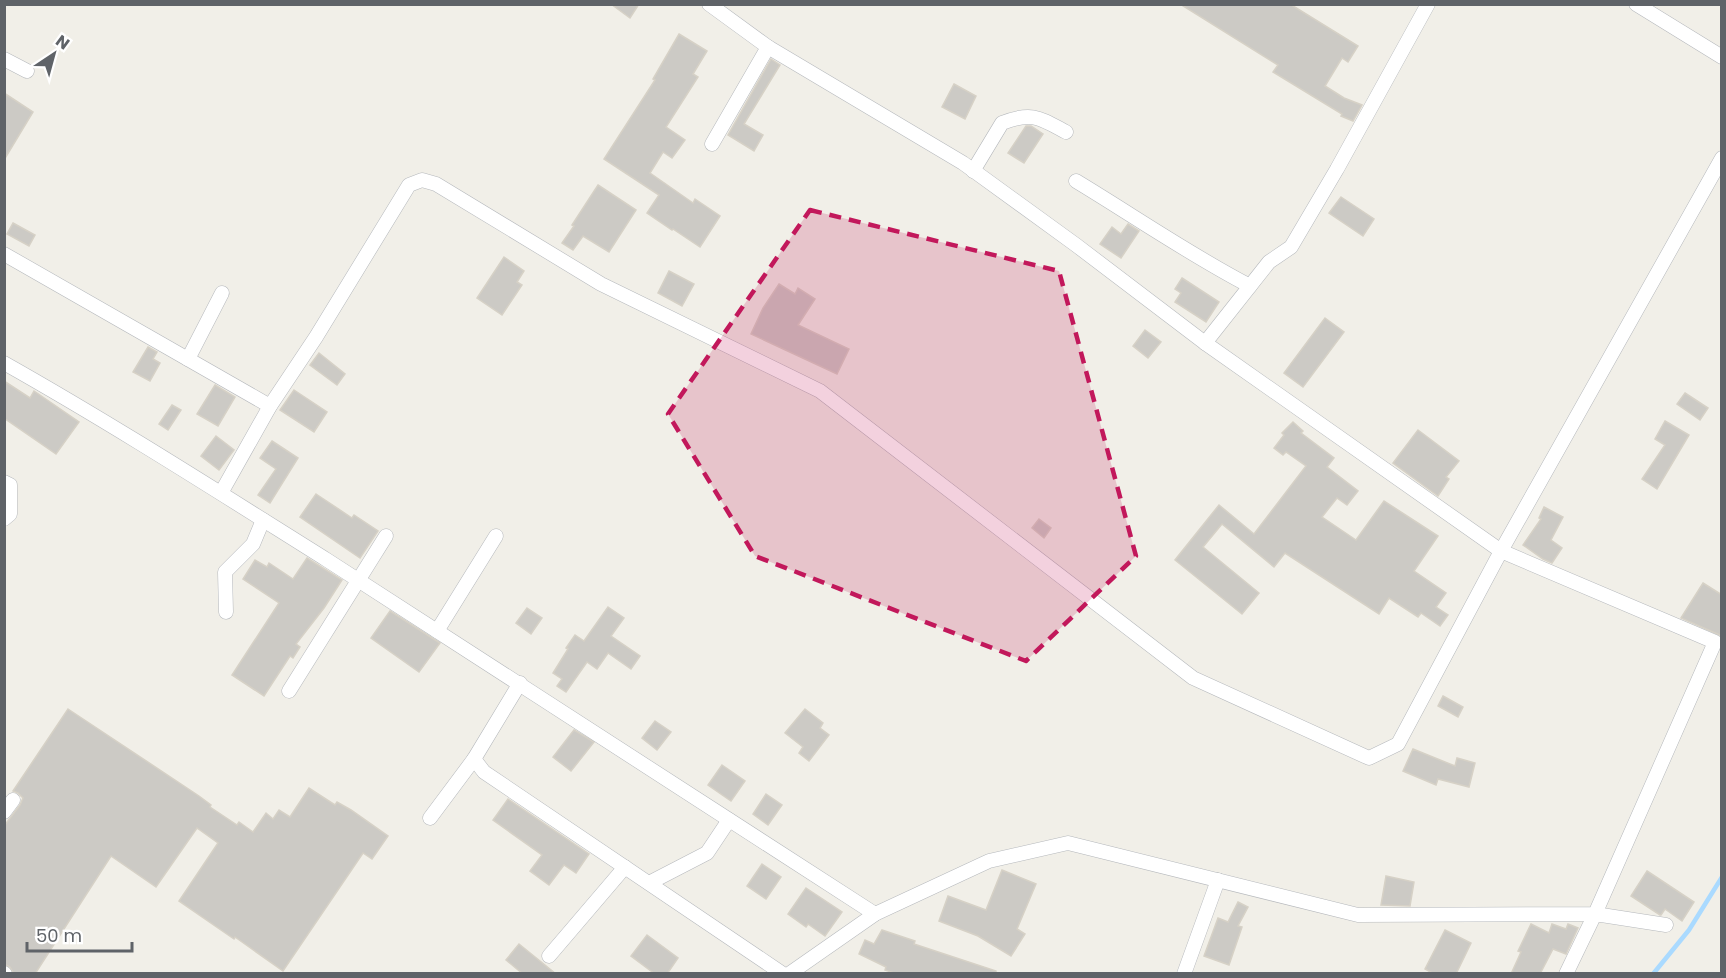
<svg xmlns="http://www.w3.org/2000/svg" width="1726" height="978" viewBox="0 0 1726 978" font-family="Poppins,sans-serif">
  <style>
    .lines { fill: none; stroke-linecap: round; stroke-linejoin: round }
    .stream { stroke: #aadaff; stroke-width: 4.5 }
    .building { fill: #cccac5; stroke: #d6d1c6; stroke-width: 1.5 }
    .minor-casing { stroke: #b5b8bc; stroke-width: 15 }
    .minor { stroke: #fff; stroke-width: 14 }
    .marked { fill: #c2185b; fill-opacity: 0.2; stroke: #c2185b; stroke-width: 4.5; stroke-dasharray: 12 8; stroke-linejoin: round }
  </style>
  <rect width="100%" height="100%" fill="#f1efe8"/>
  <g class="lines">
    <path class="stream" d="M1653 974 1689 930 1722 877"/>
  </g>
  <g class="building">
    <path d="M611 4H639L630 18Z"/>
    <path d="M1180 4H1290L1358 46 1348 62 1342 58 1325 86 1344 98 1362 105 1353 121 1341 116 1342 114 1273 72 1278 65Z"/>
    <path d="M679 34 707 51 693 74 698 77 666 127 685 140 672 158 663 152 650 173 693 203 695 199 720 216 700 247 673 229 672 230 647 213 659 195 604 159 655 80 653 79Z"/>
    <path d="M771 59 780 65 744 124 763 135 754 151 728 135Z"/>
    <path d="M954 84 976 96 965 119 942 107Z"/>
    <path d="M4 93 33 112 4 160Z"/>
    <path d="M1026 126H1031L1043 134 1024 163 1008 153Z"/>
    <path d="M598 185 636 210 609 252 583 236 573 250 562 243 574 226 572 225Z"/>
    <path d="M1341 197 1374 219 1363 236 1329 213Z"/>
    <path d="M13 223 35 235 29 246 7 234Z"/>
    <path d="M1128 224 1139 231 1121 258 1100 244 1112 227 1121 234Z"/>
    <path d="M504 257 524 271 517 282 522 285 502 315 477 298Z"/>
    <path d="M669 271 694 284 682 306 658 293Z"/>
    <path d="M1182 278 1219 302 1206 322 1175 302 1181 293 1175 289Z"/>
    <path d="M779 284 795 294 798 288 815 299 798 325 849 349 837 374 751 334 763 308Z"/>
    <path d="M1325 318 1344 332 1303 387 1284 373Z"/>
    <path d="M1145 330 1161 342 1148 358 1133 346Z"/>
    <path d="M148 347 157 352 153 359 160 363 150 381 133 372Z"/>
    <path d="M319 353 345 374 337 385 310 365Z"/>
    <path d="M4 381 30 398 34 391 79 422 56 454 4 418Z"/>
    <path d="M215 385 235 397 218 426 197 414Z"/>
    <path d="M294 390 327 412 314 432 280 410Z"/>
    <path d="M1685 393 1708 408 1700 420 1677 404Z"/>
    <path d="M172 405 181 410 168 430 159 424Z"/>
    <path d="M1665 421 1689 435 1657 489 1642 479 1665 445 1655 439Z"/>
    <path d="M1293 422 1303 431 1301 433 1334 458 1327 467 1358 491 1347 505 1337 498 1322 517 1356 540 1384 501 1438 536 1414 571 1446 593 1436 607 1448 615 1440 626 1421 613 1418 617 1389 598 1379 614 1285 553 1274 567 1222 524 1203 547 1259 593 1242 614 1175 560 1219 505 1254 534 1306 466 1286 452 1283 455 1274 448 1284 435 1282 433Z"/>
    <path d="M1418 430 1459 461 1446 477 1449 479 1438 496 1393 463Z"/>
    <path d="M216 436 234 450 219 470 201 456Z"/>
    <path d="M272 441 298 458 270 503 258 495 276 469 260 458Z"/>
    <path d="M316 494 352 518 354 515 378 531 360 558 300 517Z"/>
    <path d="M1544 507 1563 517 1551 540 1562 548 1552 563 1543 559 1523 545 1541 519 1539 518Z"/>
    <path d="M1039 519 1051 528 1044 538 1032 528Z"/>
    <path d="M307 558 342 580 324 608 296 644 300 647 293 658 290 656 264 696 232 675 279 603 243 579 255 560 267 567 269 563 293 579Z"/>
    <path d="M1703 583 1722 595V636L1681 618Z"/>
    <path d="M608 607 624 618 611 636 640 656 631 669 608 653 597 669 587 662 566 692 557 686 562 679 553 673 568 649 566 648 575 635 584 641Z"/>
    <path d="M527 608 542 618 531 634 516 623Z"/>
    <path d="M390 611 440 643 419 672 371 638Z"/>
    <path d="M1443 696 1463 707 1458 717 1438 706Z"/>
    <path d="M68 709 199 796 211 805 210 807 237 825 239 822 253 832 266 813 273 819 279 810 290 817 309 788 335 805 337 802 351 810 388 836 372 859 363 853 283 971 235 937 234 939 179 901 218 843 197 828 156 887 111 856 35 974H14L10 967 4 964V826L20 805 23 798 18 793 13 791Z"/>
    <path d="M805 709 823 723 820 728 829 735 809 761 799 753 803 747 785 733Z"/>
    <path d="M655 721 671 732 657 750 642 738Z"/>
    <path d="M574 730 594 742 571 771 553 757Z"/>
    <path d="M1413 749 1455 766 1457 758 1475 763 1469 787 1438 779 1436 785 1403 771Z"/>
    <path d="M722 765 745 781 731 801 708 785Z"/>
    <path d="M766 794 782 805 768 825 753 814Z"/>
    <path d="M508 799 589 854 576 873 564 865 549 885 530 871 542 855 493 820Z"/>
    <path d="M762 864 781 877 766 899 747 886Z"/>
    <path d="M1002 870 1036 884 1017 929 1025 934 1011 956 978 936 939 921 948 896 986 910Z"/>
    <path d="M1647 871 1694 902 1682 921 1665 909 1661 915H1660L1631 896Z"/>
    <path d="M1386 876 1414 882 1410 906 1381 905Z"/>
    <path d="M806 888 842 912 825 936 808 924 806 927 788 914Z"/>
    <path d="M1238 902 1248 907 1238 926 1242 927 1229 965 1204 956 1218 918 1228 922Z"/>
    <path d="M1531 924 1549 933 1552 924 1566 929 1568 924 1578 928 1566 954 1553 949 1540 974H1511L1521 952 1518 951Z"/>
    <path d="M882 930 915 941 914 944 996 971V974H897L885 970 886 967 859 954 865 940 874 944Z"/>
    <path d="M1445 930 1471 943 1456 974H1434L1425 969Z"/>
    <path d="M647 935 678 958 667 974H655L631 956Z"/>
    <path d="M519 944 556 974H523L506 960Z"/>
  </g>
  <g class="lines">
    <g class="minor-casing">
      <g id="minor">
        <path d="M709 4 768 47 712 144"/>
        <path d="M1636 4 1722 57"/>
        <path d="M768 47 963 163 1076 245 1205 343 1501 551 1715 642 1595 914 1358 915 1068 843 989 861 875 914 789 974"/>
        <path d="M4 59 27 71"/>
        <path d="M973 171 1002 123C1032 111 1040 118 1066 132"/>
        <path d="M1076 181C1134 216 1190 255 1250 286"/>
        <path d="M4 254 270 406"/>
        <path d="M1205 343 1269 262 1291 247 1337 169 1428 4"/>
        <path d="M188 359 222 293"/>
        <path d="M4 363C114 425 220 493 327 560 511 677 693 796 875 914"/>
        <path d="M4 482 10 485V514L4 519"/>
        <path d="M221 493 270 406 316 337 409 185 422 180 436 184 601 284 820 391 1193 678 1369 758 1398 744 1501 551 1722 158"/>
        <path d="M226 612 225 572 253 544 263 520"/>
        <path d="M437 631 496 536"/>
        <path d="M520 683 474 759 484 772 783 974"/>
        <path d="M289 691 386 536"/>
        <path d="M4 812 13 800"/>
        <path d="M430 818 474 759"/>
        <path d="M649 883 707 853 729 820"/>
        <path d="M549 956 625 867"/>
        <path d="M4 973 5 974"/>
        <path d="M1184 974 1218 880"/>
        <path d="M1566 974 1595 914 1666 925"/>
      </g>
    </g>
    <use href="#minor" class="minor"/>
  </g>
  <path class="marked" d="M810 210 1059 271 1136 556 1026 661 755 556 668 414Z"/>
  <rect width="1726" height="978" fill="none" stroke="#5f6368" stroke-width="12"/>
  <g transform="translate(54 54) rotate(36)" stroke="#ffffff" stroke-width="4.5" paint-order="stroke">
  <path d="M0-4.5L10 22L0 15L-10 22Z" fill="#5f6368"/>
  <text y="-9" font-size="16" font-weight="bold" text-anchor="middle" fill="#5f6368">N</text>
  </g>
  <path d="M27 942v9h105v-9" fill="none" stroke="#5f6368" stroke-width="3"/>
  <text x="36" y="942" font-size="18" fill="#5f6368" stroke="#ffffff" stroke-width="4.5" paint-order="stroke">50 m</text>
</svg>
